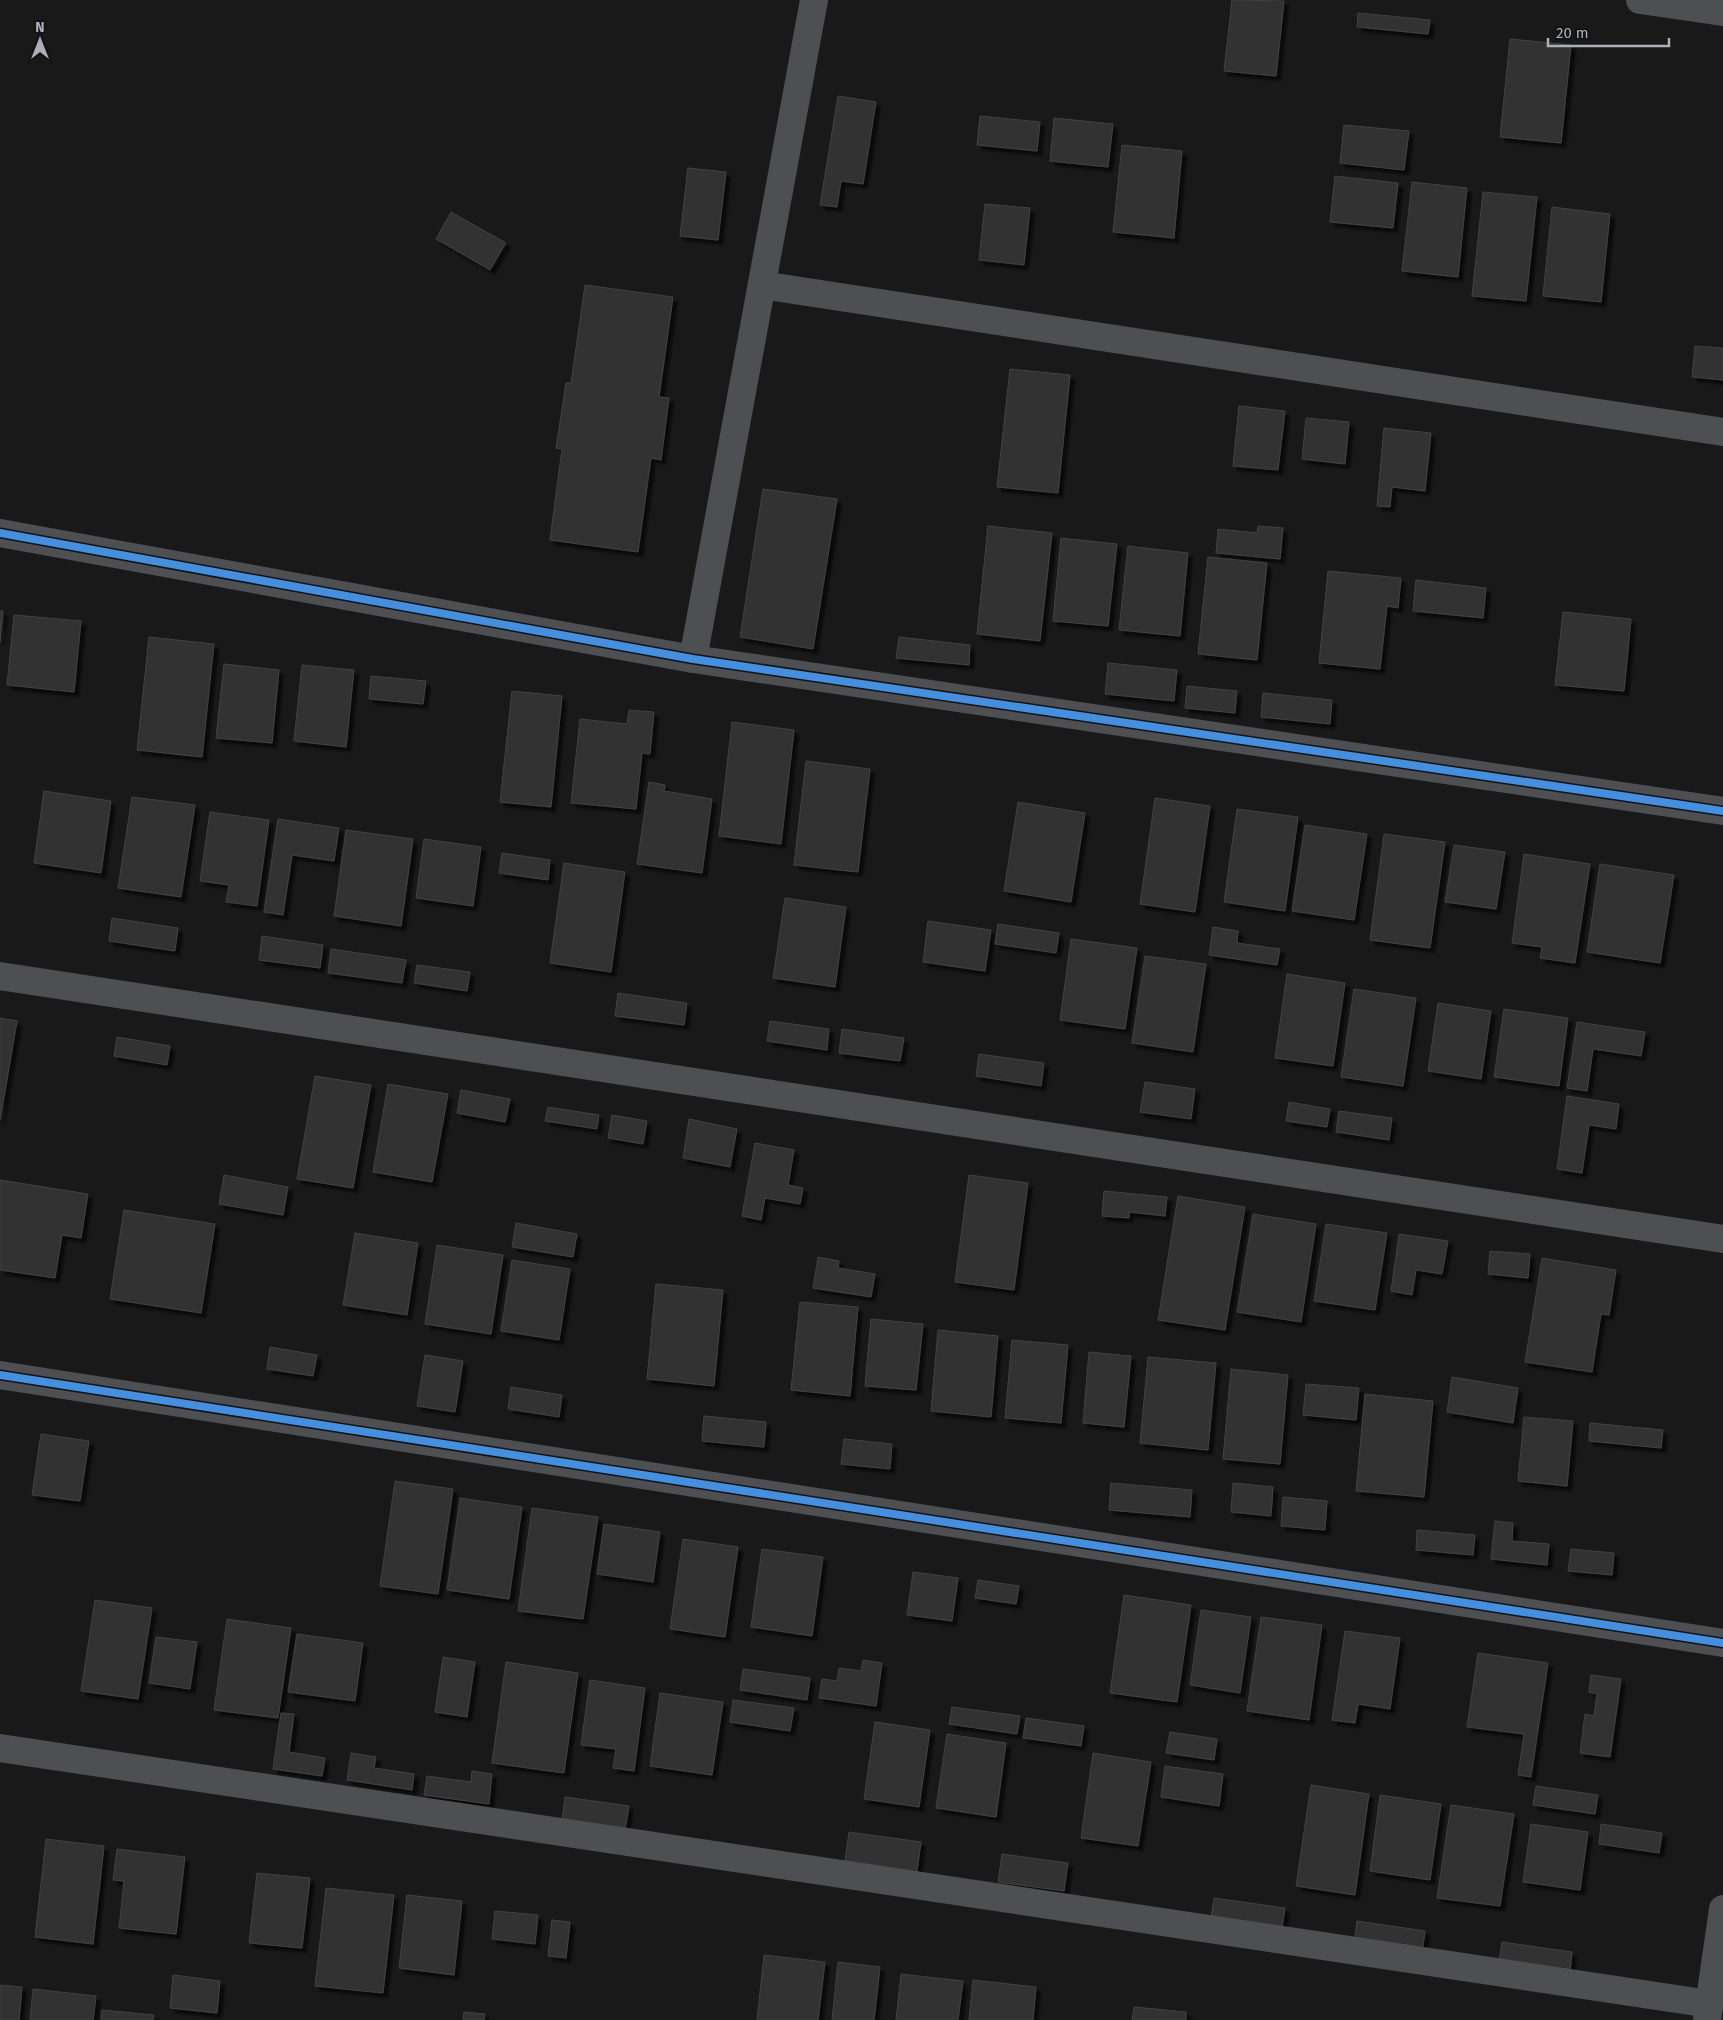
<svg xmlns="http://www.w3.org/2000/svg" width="1723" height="2020" viewBox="0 0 1723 2020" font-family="'Fira Sans',sans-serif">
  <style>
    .building { fill: #313132; stroke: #424245; filter: url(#shadow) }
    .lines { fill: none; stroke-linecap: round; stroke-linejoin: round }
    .minor { stroke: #4e4f52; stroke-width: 28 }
    .cycleway-casing { stroke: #131315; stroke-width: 11 }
    .cycleway { stroke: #468fdf; stroke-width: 8 }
  </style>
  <defs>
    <filter id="shadow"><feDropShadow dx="4.5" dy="4.5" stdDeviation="1" flood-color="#0009"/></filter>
  </defs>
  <rect width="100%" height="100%" fill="#191919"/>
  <g class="building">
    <path d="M1232 0 1284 1 1276 76 1224 71Z"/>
    <path d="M1358 13 1430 20 1428 34 1357 27Z"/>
    <path d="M1510 39 1571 45 1561 143 1500 137Z"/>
    <path d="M838 96 876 102 863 184 841 181 837 207 820 205Z"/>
    <path d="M980 116 1040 122 1037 151 977 145Z"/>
    <path d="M1054 118 1113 124 1108 167 1050 161Z"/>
    <path d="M1344 125 1409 131 1404 170 1340 163Z"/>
    <path d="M1122 145 1182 151 1174 238 1113 232Z"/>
    <path d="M688 168 726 172 718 240 680 236Z"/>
    <path d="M1335 176 1398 183 1393 228 1330 222Z"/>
    <path d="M1412 182 1467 188 1458 277 1402 271Z"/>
    <path d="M1483 192 1537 197 1526 301 1472 296Z"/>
    <path d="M985 204 1030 208 1024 265 979 260Z"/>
    <path d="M1552 207 1610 214 1601 302 1543 296Z"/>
    <path d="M451 212 506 243 490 270 436 239Z"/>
    <path d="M585 285 673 297 659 397 669 398 661 460 651 458 638 552 550 540 562 449 556 448 566 383H571Z"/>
    <path d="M1695 346 1723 348V380L1692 377Z"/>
    <path d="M1010 369 1070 375 1058 493 997 487Z"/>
    <path d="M1239 406 1285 411 1278 470 1233 466Z"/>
    <path d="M1306 418 1349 422 1345 464 1302 459Z"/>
    <path d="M1384 428 1431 433 1425 491 1392 487 1390 507 1377 506Z"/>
    <path d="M763 489 837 499 813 649 740 637Z"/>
    <path d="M988 526 1052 533 1040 641 977 634Z"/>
    <path d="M1258 526 1283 528 1280 559 1216 553 1218 529 1257 533Z"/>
    <path d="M1061 538 1117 544 1108 626 1053 621Z"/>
    <path d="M1128 546 1188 553 1180 636 1119 630Z"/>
    <path d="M1208 557 1267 563 1257 660 1198 654Z"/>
    <path d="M1328 571 1401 578 1398 608 1387 606 1380 669 1319 663Z"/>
    <path d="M1416 580 1486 588 1483 618 1413 611Z"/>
    <path d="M0 611H3L0 642Z"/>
    <path d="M1563 612 1631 619 1624 691 1555 685Z"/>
    <path d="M14 615 81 621 74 692 7 685Z"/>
    <path d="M149 637 214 644 202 757 137 750Z"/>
    <path d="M899 637 970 645 969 665 896 658Z"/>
    <path d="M1108 663 1177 670 1174 701 1105 694Z"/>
    <path d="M224 664 279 670 272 743 216 738Z"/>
    <path d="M302 665 354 670 346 747 294 741Z"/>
    <path d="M371 676 426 681 423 704 369 699Z"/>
    <path d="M1187 686 1237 691 1235 713 1185 708Z"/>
    <path d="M512 691 562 696 551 807 500 802Z"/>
    <path d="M1263 693 1332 700 1330 724 1261 717Z"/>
    <path d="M629 710 654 712 650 754 642 753 636 809 571 803 580 719 627 724Z"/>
    <path d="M732 722 794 730 781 844 719 836Z"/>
    <path d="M806 761 870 769 858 872 794 865Z"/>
    <path d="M649 782 665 785 664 791 712 799 702 873 637 864Z"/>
    <path d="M44 791 111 801 101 873 34 863Z"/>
    <path d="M132 797 195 805 181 897 118 888Z"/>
    <path d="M1155 798 1210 806 1195 912 1140 904Z"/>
    <path d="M1018 802 1085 813 1071 902 1004 891Z"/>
    <path d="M1237 809 1298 817 1285 911 1224 902Z"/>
    <path d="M210 812 269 820 257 906 226 902 229 885 200 881Z"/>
    <path d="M278 819 339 828 334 861 292 855 283 915 264 912Z"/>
    <path d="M1305 825 1367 834 1354 920 1292 911Z"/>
    <path d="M346 830 413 839 401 926 334 916Z"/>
    <path d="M1384 834 1445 842 1430 948 1370 940Z"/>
    <path d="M424 839 481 847 473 906 416 898Z"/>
    <path d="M1454 845 1505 852 1496 909 1445 902Z"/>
    <path d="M502 853 550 860 548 880 499 873Z"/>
    <path d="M1524 854 1590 864 1575 963 1540 958 1542 947 1512 943Z"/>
    <path d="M564 863 625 872 611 972 550 963Z"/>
    <path d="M1600 864 1674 875 1660 963 1587 952Z"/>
    <path d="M785 898 846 907 835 987 773 978Z"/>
    <path d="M112 918 178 928 175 951 109 941Z"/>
    <path d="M928 921 991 930 985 971 923 962Z"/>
    <path d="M998 924 1059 933 1056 953 995 944Z"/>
    <path d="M1213 927 1238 931 1237 943 1280 949 1277 965 1209 955Z"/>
    <path d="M262 936 323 945 320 968 259 960Z"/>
    <path d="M1071 939 1137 948 1125 1029 1060 1020Z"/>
    <path d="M331 949 406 960 402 983 328 973Z"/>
    <path d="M1145 956 1206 964 1193 1052 1132 1043Z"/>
    <path d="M417 965 470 972 467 991 414 983Z"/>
    <path d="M1287 974 1345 983 1333 1066 1275 1058Z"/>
    <path d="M1354 989 1416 998 1403 1086 1341 1077Z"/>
    <path d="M618 993 687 1003 684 1025 615 1016Z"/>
    <path d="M1438 1003 1491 1011 1481 1079 1428 1071Z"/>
    <path d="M1504 1009 1568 1018 1559 1086 1494 1077Z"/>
    <path d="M0 1018 17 1021 0 1120Z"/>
    <path d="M770 1021 829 1029 827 1050 767 1041Z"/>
    <path d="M1577 1022 1645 1032 1641 1056 1593 1049 1587 1091 1567 1088Z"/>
    <path d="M842 1029 904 1038 900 1061 839 1053Z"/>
    <path d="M117 1037 170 1046 167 1065 114 1056Z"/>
    <path d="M979 1054 1044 1063 1041 1086 976 1076Z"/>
    <path d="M315 1076 371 1085 353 1188 297 1179Z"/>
    <path d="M1145 1082 1195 1089 1191 1119 1140 1112Z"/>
    <path d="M388 1084 448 1094 432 1182 373 1172Z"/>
    <path d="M461 1090 510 1099 505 1122 457 1113Z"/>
    <path d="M1567 1096 1619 1104 1616 1129 1589 1125 1582 1173 1557 1169Z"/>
    <path d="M1289 1102 1330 1109 1327 1127 1286 1121Z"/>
    <path d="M548 1107 599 1115 597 1129 545 1121Z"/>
    <path d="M1339 1111 1392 1118 1389 1140 1336 1132Z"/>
    <path d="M612 1115 647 1121 643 1144 608 1138Z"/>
    <path d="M689 1119 737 1129 730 1167 683 1158Z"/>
    <path d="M755 1143 794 1150 788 1185 803 1188 800 1204 765 1198 761 1220 742 1216Z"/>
    <path d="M224 1175 288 1187 283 1215 219 1204Z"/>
    <path d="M969 1175 1028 1183 1014 1290 955 1282Z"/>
    <path d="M0 1180 88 1194 81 1238 62 1235 55 1278 0 1270Z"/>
    <path d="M1104 1191 1167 1197 1165 1216 1129 1212V1218L1102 1216Z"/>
    <path d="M1178 1196 1245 1207 1225 1330 1158 1320Z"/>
    <path d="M124 1210 215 1224 201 1313 110 1299Z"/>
    <path d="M1253 1214 1316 1224 1301 1322 1237 1312Z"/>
    <path d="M516 1223 577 1234 573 1257 512 1247Z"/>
    <path d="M1326 1224 1387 1233 1375 1310 1314 1301Z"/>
    <path d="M355 1233 418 1243 407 1315 343 1305Z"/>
    <path d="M1399 1234 1448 1241 1442 1274 1416 1270 1412 1295 1391 1291Z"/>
    <path d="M437 1245 503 1255 491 1334 425 1324Z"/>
    <path d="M1490 1251 1530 1254 1528 1278 1488 1274Z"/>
    <path d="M818 1257 839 1261 838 1268 875 1274 871 1297 813 1288Z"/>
    <path d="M1542 1258 1616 1270 1609 1315 1601 1314 1592 1372 1525 1362Z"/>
    <path d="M512 1260 570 1269 559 1340 501 1331Z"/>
    <path d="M656 1284 723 1290 714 1386 647 1379Z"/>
    <path d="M800 1302 858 1307 850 1396 791 1390Z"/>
    <path d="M871 1319 923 1324 916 1390 865 1386Z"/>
    <path d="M938 1330 998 1336 991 1417 931 1411Z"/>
    <path d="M1012 1340 1068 1345 1061 1423 1005 1418Z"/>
    <path d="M270 1347 317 1355 313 1376 267 1369Z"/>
    <path d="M1089 1352 1131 1356 1124 1427 1083 1423Z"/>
    <path d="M425 1355 463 1361 455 1412 417 1406Z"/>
    <path d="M1148 1357 1216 1363 1208 1450 1140 1443Z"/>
    <path d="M1231 1369 1288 1375 1280 1464 1223 1459Z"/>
    <path d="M1452 1377 1518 1388 1513 1423 1447 1412Z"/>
    <path d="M1306 1384 1359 1388 1356 1420 1303 1415Z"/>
    <path d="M511 1387 562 1395 559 1417 508 1409Z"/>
    <path d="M1365 1394 1433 1401 1424 1497 1356 1491Z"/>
    <path d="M704 1416 766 1422 764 1447 702 1441Z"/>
    <path d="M1524 1417 1573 1421 1567 1486 1518 1481Z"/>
    <path d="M1590 1423 1663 1430 1661 1448 1589 1441Z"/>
    <path d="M41 1434 89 1441 80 1501 32 1495Z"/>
    <path d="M844 1439 892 1444 890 1469 841 1464Z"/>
    <path d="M395 1481 453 1489 438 1594 380 1586Z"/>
    <path d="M1111 1483 1192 1490 1190 1517 1109 1510Z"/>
    <path d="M1233 1483 1273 1487 1271 1516 1231 1512Z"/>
    <path d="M1283 1497 1327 1501 1325 1530 1281 1526Z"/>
    <path d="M460 1498 522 1507 509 1599 447 1590Z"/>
    <path d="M532 1508 598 1517 583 1619 518 1611Z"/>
    <path d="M1495 1521 1513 1523 1512 1541 1549 1544 1547 1565 1491 1559Z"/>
    <path d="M604 1524 660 1532 653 1582 597 1574Z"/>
    <path d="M1417 1530 1475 1535 1473 1555 1416 1550Z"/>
    <path d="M683 1539 738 1547 725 1637 670 1629Z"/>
    <path d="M762 1549 823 1557 812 1636 751 1627Z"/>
    <path d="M1571 1549 1614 1553 1612 1575 1568 1571Z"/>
    <path d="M913 1572 958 1578 952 1621 907 1615Z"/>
    <path d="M978 1580 1019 1586 1016 1604 975 1598Z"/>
    <path d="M1124 1595 1191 1605 1177 1702 1110 1693Z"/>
    <path d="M95 1600 152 1608 138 1699 81 1691Z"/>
    <path d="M1201 1610 1251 1617 1240 1693 1190 1685Z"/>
    <path d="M1261 1617 1322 1625 1309 1720 1247 1711Z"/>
    <path d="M227 1619 291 1628 278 1718 214 1710Z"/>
    <path d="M1345 1631 1400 1638 1390 1709 1358 1704 1355 1723 1332 1720Z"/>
    <path d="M297 1634 363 1643 355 1701 288 1692Z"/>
    <path d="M156 1637 197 1642 190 1689 149 1683Z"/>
    <path d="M1478 1653 1548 1663 1531 1777 1518 1775 1524 1734 1467 1727Z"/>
    <path d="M443 1657 475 1662 467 1717 435 1712Z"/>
    <path d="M863 1660 882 1663 876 1706 819 1698 822 1679 837 1681 839 1668 861 1671Z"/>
    <path d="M506 1662 578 1673 564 1773 492 1763Z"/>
    <path d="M743 1669 810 1678 807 1700 740 1690Z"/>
    <path d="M1591 1675 1621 1679 1610 1757 1580 1753 1585 1714 1594 1716 1597 1694 1589 1692Z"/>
    <path d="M590 1680 645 1688 634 1771 613 1768 616 1749 581 1745Z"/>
    <path d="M660 1693 723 1702 712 1775 650 1766Z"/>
    <path d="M733 1700 794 1708 790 1731 730 1722Z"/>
    <path d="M952 1707 1020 1716 1017 1734 949 1724Z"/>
    <path d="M281 1713 294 1714 289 1752 325 1758 322 1776 273 1769Z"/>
    <path d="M1026 1718 1084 1726 1081 1746 1023 1738Z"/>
    <path d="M875 1722 930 1730 919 1807 864 1799Z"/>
    <path d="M1170 1732 1217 1739 1214 1760 1166 1753Z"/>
    <path d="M947 1734 1006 1743 996 1817 936 1808Z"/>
    <path d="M351 1753 376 1757 374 1768 414 1774 412 1790 347 1780Z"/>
    <path d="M1093 1753 1151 1762 1138 1846 1081 1838Z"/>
    <path d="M1165 1766 1223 1774 1219 1806 1161 1797Z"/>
    <path d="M472 1771 492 1774 489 1804 424 1795 427 1776 471 1782Z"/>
    <path d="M1311 1785 1369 1794 1355 1895 1296 1886Z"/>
    <path d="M1536 1786 1598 1795 1595 1814 1533 1805Z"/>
    <path d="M1380 1795 1441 1804 1430 1880 1370 1871Z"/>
    <path d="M565 1797 629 1806 624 1836 561 1828Z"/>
    <path d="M1451 1805 1514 1814 1500 1906 1437 1898Z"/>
    <path d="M1531 1824 1588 1832 1580 1890 1523 1882Z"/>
    <path d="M1601 1824 1662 1833 1659 1853 1599 1844Z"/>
    <path d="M849 1832 921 1842 916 1878 844 1868Z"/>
    <path d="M46 1839 104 1846 93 1944 35 1937Z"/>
    <path d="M117 1849 185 1857 176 1934 119 1928 124 1881 113 1880Z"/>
    <path d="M1002 1854 1068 1863 1064 1891 998 1882Z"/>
    <path d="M257 1873 310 1878 302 1948 249 1943Z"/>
    <path d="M326 1888 394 1895 383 1993 315 1986Z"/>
    <path d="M407 1895 462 1901 454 1975 399 1968Z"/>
    <path d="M1214 1898 1285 1908 1282 1928 1211 1918Z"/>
    <path d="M495 1911 538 1915 535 1944 492 1939Z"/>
    <path d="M552 1920 570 1922 566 1958 548 1956Z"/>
    <path d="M1357 1921 1425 1931 1422 1954 1354 1945Z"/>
    <path d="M1502 1942 1572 1952 1570 1973 1499 1962Z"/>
    <path d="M764 1955 825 1962 818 2020H757Z"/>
    <path d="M838 1962 880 1967 874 2020H832Z"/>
    <path d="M901 1974 963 1981 958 2020H896Z"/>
    <path d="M173 1975 220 1981 217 2013 170 2008Z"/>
    <path d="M973 1980 1036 1987 1033 2020H969Z"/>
    <path d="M0 1985 22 1987 19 2020H0Z"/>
    <path d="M33 1989 96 1996 93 2020H30Z"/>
    <path d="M1134 2007 1186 2012V2020H1132Z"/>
    <path d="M102 2010 154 2015 153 2020H101Z"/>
    <path d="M464 2012 485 2014 484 2020H463Z"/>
  </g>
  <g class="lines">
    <g class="minor">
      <path d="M1640 0 1723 12"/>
      <path d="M762 285 1723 432"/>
      <path d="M0 533 693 659 1723 811"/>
      <path d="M693 659 814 0"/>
      <path d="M0 976 1723 1239"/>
      <path d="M0 1375 1723 1643"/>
      <path d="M0 1748 1710 2004"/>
      <path d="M1707 2020 1723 1909"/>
    </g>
    <g class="cycleway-casing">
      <g id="cycleway">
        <path d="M0 533 693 659 1723 811"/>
        <path d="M0 1375 1723 1643"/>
      </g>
    </g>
    <use href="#cycleway" class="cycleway"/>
  </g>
  <g transform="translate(40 40)" stroke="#131315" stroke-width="4" paint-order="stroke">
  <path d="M0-4L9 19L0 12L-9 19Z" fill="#abafb9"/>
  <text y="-8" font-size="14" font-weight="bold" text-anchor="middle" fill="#abafb9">N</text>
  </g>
  <path d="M1548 38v8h121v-8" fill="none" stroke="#abafb9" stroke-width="2.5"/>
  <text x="1556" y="38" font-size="15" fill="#abafb9" stroke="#131315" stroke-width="4" paint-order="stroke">20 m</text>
</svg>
